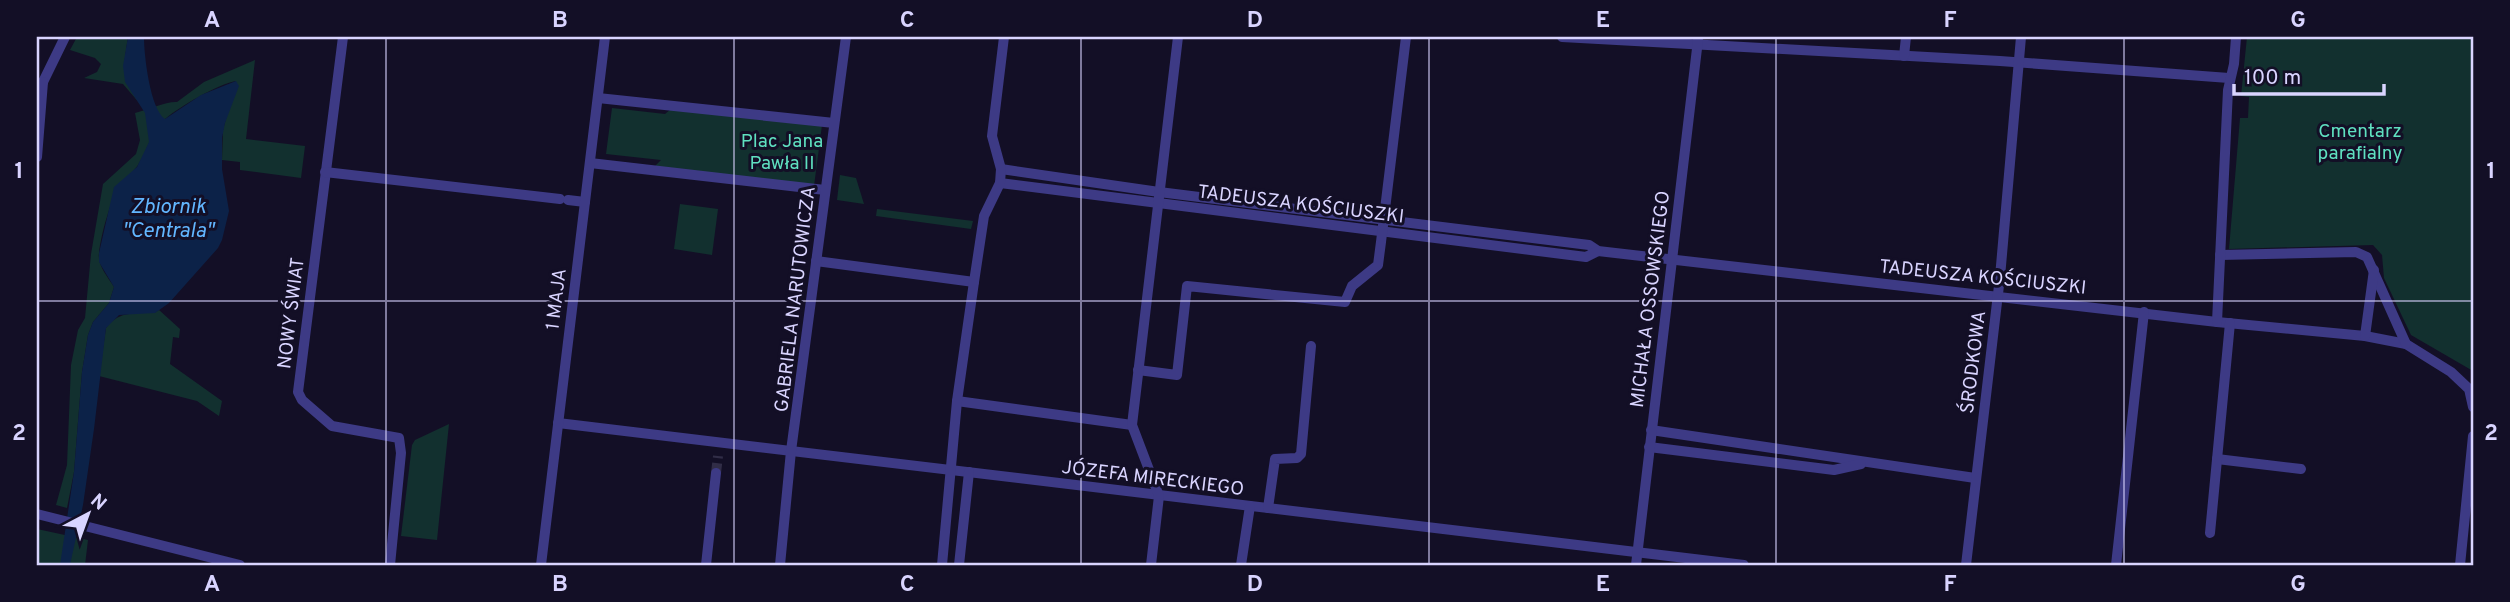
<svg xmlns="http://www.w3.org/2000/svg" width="2510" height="602" viewBox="0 0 2510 602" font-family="Overpass,sans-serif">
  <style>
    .green { fill: #12302f }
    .water { fill: #0c2248 }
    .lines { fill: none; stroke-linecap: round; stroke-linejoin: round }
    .minor-tunnel { stroke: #312d47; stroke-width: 10; stroke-dasharray: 10 5; stroke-linecap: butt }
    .minor { stroke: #3d3a85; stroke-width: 10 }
    .grid { fill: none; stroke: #d9d4ff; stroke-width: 2; stroke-opacity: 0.55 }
    .labels { text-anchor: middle; stroke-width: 6; stroke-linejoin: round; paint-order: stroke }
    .park-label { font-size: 19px; fill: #5fe0c0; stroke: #130f26 }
    .street-label { font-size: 19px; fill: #d9d4ff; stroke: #130f26 }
    .water-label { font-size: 21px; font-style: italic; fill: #62b6ff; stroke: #130f26 }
    .neatline { fill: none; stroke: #d9d4ff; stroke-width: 2.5 }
    .grid-label { font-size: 23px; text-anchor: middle; font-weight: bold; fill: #d9d4ff }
  </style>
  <rect width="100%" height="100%" fill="#130f26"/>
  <g class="green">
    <path d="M77 37H128C123 71 120 75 141 105L123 84 84 78 97 72 101 64 95 58 70 50Z"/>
    <path d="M2247 37H2473V371L2411 335 2384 278 2382 255 2373 245 2229 249 2240 118H2248L2249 97 2241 96Z"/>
    <path d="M255 60 246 139 305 146 301 178 240 170V162L222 160 223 130 236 81C218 84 179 107 165 119 152 130 147 151 138 165 133 173 124 178 120 186 110 201 101 235 99 253 97 265 108 277 114 287L109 303 93 322 88 335 82 372 74 472 67 508 56 505 67 465 71 365 78 330 85 318 91 254 103 184 136 154 140 140 135 113C146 110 168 101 177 102L204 82Z"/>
    <path d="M612 108 665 114 671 109 822 125 814 186 654 167 661 160 606 154Z"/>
    <path d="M840 175 856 178 864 204 837 200Z"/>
    <path d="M680 204 718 209 712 255 674 249Z"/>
    <path d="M877 209 973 221 971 229 876 216Z"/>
    <path d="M159 310 180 329 179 338 173 337 170 364 222 401 219 416 197 401 99 376 106 328C118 311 135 313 154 313Z"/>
    <path d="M449 424 437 540 401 536 412 445 415 440Z"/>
    <path d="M37 529 88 540 85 565H37Z"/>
  </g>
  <path class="water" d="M128 37H144C144 55 150 109 165 119L201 95 236 81 239 86 225 123 222 138V169L229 211 222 240 218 248 169 303 155 313 119 315 106 328 94 429 83 505 70 565H60L74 472 82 372 88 335 93 322 109 303 114 287 99 262V253L114 187 137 167 149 142 145 113 125 82 123 66Z"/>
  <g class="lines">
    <path class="minor-tunnel" d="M716 473 718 456"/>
    <g class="minor">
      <path d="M343 37 298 392 302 400 332 426 399 438 401 453 390 565"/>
      <path d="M1562 37 2000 61 2229 78"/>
      <path d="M1904 56 1906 37"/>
      <path d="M38 85 43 82 65 37"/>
      <path d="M598 98 834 123"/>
      <path d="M37 157 43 82"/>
      <path d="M590 163 825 190"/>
      <path d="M1001 169 1159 192 1589 245 1598 251 2217 322 2365 336 2406 344 2451 372 2469 389 2473 407"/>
      <path d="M325 172 560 199"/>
      <path d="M1000 183 1586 257 1598 251"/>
      <path d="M568 200 585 202"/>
      <path d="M2220 255 2356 252 2367 257 2406 344"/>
      <path d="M816 261 974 282"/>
      <path d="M2217 322 2228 90 2234 64 2236 37"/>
      <path d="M2365 336 2374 270"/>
      <path d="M1138 370 1177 375 1187 286 1345 302 1352 286 1378 265 1381 242 1406 37"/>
      <path d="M957 401 1132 425"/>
      <path d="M558 423 1744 565"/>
      <path d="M1651 430 1975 478"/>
      <path d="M1649 447 1834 470 1861 464"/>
      <path d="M2217 459 2301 469"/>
      <path d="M1268 508 1275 459 1297 458 1301 454 1311 346"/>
      <path d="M37 514 240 565"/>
      <path d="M2210 533 2230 323"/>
      <path d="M541 565 605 37"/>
      <path d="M706 565 716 473"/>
      <path d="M780 565 791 451 846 37"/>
      <path d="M942 565 957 401 974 282 984 216 1000 183 1001 169 992 136 1004 37"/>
      <path d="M959 565 969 472"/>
      <path d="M1151 565 1159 496 1132 425 1178 37"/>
      <path d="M1241 565 1250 506"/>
      <path d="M1636 565 1698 40"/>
      <path d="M1966 565 2000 277 2021 37"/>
      <path d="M2116 565 2144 312"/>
      <path d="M2460 565 2473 436"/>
    </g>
  </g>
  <path class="grid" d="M386 37V565M734 37V565M1081 37V565M1429 37V565M1776 37V565M2124 37V565M37 301H2473"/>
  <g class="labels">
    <g class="park-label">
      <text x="2360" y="137">Cmentarz<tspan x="2360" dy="22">parafialny</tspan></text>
      <text x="782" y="147">Plac Jana<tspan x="782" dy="22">Pawła II</tspan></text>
    </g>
    <g class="street-label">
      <text transform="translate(1301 203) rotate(7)" y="7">TADEUSZA KOŚCIUSZKI</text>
      <text transform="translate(1983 276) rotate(6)" y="7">TADEUSZA KOŚCIUSZKI</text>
      <text transform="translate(555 299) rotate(-83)" y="7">1 MAJA</text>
      <text transform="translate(794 299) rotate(-83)" y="7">GABRIELA NARUTOWICZA</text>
      <text transform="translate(1649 299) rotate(-83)" y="7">MICHAŁA OSSOWSKIEGO</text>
      <text transform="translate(290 313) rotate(-83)" y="7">NOWY ŚWIAT</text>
      <text transform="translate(1972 362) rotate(-83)" y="7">ŚRODKOWA</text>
      <text transform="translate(1153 477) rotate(7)" y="7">JÓZEFA MIRECKIEGO</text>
    </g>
    <g class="water-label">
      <text x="168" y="213">Zbiornik<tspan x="168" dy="24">"Centrala"</tspan></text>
    </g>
  </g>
  <rect width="2510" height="602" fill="none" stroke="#130f26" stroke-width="77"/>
  <g transform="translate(88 514) rotate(41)" stroke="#130f26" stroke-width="5" paint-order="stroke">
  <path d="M0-5L12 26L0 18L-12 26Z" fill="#d9d4ff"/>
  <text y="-10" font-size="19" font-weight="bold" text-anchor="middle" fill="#d9d4ff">N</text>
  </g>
  <path d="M2234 84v10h150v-10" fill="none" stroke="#d9d4ff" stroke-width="3.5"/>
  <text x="2244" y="84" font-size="21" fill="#d9d4ff" stroke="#130f26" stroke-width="5" paint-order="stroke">100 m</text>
  <rect x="38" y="38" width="2434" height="526" class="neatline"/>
  <g class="grid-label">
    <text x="212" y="27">A</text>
    <text x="560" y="27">B</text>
    <text x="907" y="27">C</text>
    <text x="1255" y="27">D</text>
    <text x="1603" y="27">E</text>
    <text x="1950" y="27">F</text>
    <text x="2298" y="27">G</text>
    <text x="19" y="178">1</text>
    <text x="2491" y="178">1</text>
    <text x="19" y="440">2</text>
    <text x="2491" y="440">2</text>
    <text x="212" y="591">A</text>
    <text x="560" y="591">B</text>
    <text x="907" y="591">C</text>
    <text x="1255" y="591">D</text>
    <text x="1603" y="591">E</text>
    <text x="1950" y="591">F</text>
    <text x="2298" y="591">G</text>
  </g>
</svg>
